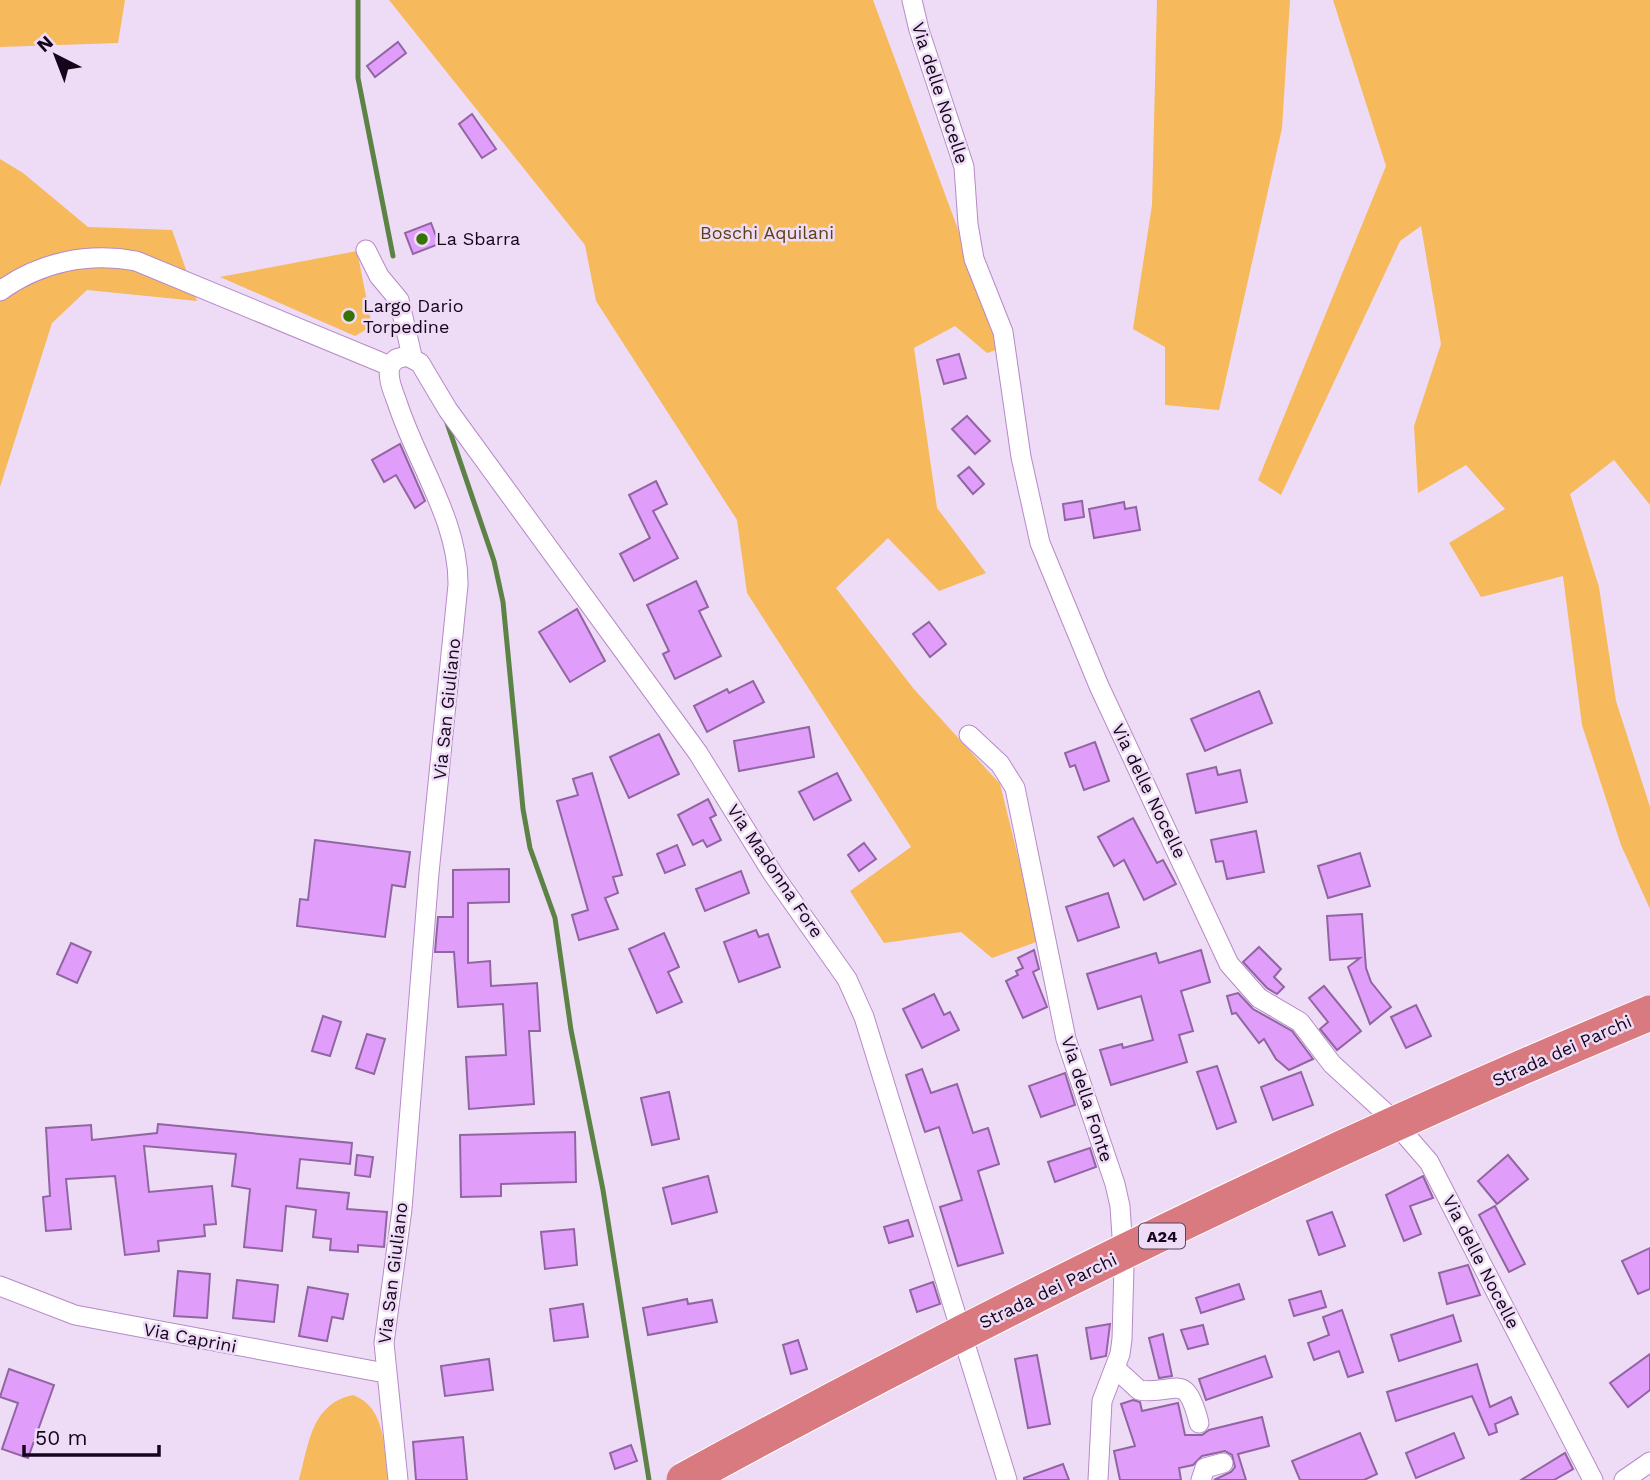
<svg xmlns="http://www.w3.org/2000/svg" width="1650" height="1480" viewBox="0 0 1650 1480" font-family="'Work Sans',sans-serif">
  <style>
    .green { fill: #f6b95b }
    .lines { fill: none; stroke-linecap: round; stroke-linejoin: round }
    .stream { stroke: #5c8246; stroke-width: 5 }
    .building { fill: #e09efa; stroke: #9165a2; stroke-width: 2 }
    .minor-casing { stroke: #b789c9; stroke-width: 21 }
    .minor { stroke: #fff; stroke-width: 19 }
    .motorway-bridge-casing { stroke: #fff; stroke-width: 37; stroke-linecap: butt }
    .motorway-bridge { stroke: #d97a81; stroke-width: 35 }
    .poi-dot { fill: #367204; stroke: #eedbf6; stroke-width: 2.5 }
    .labels { text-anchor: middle; stroke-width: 5; stroke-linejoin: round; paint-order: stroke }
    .shield { fill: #eedbf6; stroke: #56455d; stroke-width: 2 }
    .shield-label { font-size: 16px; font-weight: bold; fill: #15051b }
    .street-label { font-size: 18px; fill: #15051b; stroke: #eedbf6 }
    .park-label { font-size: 18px; fill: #5c4216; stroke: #eedbf6 }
    .poi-label { font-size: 18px; fill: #15051b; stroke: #eedbf6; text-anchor: start }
  </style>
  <rect width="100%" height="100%" fill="#eedbf6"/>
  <g class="green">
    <path d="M0 0H125L118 43 0 47Z"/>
    <path d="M389 0H873L1002 348 987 353 955 326 914 348 937 508 986 573 939 591 888 538 836 588 913 688 1000 784 1039 941 992 958 961 932 884 943 850 891 911 847 747 593 737 520 596 301 585 245Z"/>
    <path d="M1157 0H1290L1282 128 1219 410 1165 405V347L1133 329 1152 205Z"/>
    <path d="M1333 0H1650V505L1614 460 1570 494 1599 587 1616 701 1650 807V909L1621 845 1582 725 1563 576 1481 597 1449 543 1505 509 1466 465 1418 493 1414 426 1441 344 1421 226 1400 241 1281 495 1258 480 1386 166Z"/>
    <path d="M0 159 23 173 88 227 172 230 197 301 87 290 52 323 0 487Z"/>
    <path d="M357 251 372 326 355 336 220 277Z"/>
    <path d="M353 1395C387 1408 383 1448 388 1480H299C309 1444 311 1404 353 1395Z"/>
  </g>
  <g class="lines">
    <g class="stream">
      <path d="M358 0V78L393 256"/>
      <path d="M447 423 494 561 503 602 523 809 530 848 555 918 571 1030 603 1190 649 1480"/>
    </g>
  </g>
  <g class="building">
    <path d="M398 42 406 53 375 77 367 66Z"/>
    <path d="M472 114 496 149 482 158 459 124Z"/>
    <path d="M431 223 439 244 413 254 405 233Z"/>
    <path d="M959 354 966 378 944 384 937 360Z"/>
    <path d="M967 416 990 441 975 454 952 429Z"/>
    <path d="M400 444 425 501 415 508 396 475 384 482 372 460Z"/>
    <path d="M969 467 984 484 973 494 958 476Z"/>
    <path d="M656 481 667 504 653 511 678 558 634 581 620 554 650 538 629 495Z"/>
    <path d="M1082 501 1084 517 1065 520 1063 504Z"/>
    <path d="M1124 502 1125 509 1136 507 1140 530 1094 538 1089 509Z"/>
    <path d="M696 581 708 607 699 611 721 656 675 679 663 654 669 651 647 605Z"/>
    <path d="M577 609 605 661 570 682 539 632Z"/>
    <path d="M929 622 946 644 930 657 913 634Z"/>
    <path d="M753 681 764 702 707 732 694 706 727 689 729 693Z"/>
    <path d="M1259 691 1272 723 1205 751 1191 719Z"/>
    <path d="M809 727 814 757 739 771 734 741Z"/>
    <path d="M659 734 679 774 629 798 610 757Z"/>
    <path d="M1095 742 1109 781 1084 790 1075 765 1070 767 1065 753Z"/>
    <path d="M1216 767 1218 775 1240 770 1247 802 1196 813 1187 774Z"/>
    <path d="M592 773 622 875 613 877 618 893 605 898 618 929 579 940 572 915 588 910 557 801 578 795 573 779Z"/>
    <path d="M837 773 851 800 814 820 799 792Z"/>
    <path d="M708 799 716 815 710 818 721 840 707 847 703 840 693 845 678 815Z"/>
    <path d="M1133 818 1157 863 1163 860 1176 884 1144 900 1124 860 1114 866 1098 837Z"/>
    <path d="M1256 831 1264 872 1227 879 1223 861 1216 862 1211 840Z"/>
    <path d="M315 840 410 852 405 887 392 885 385 937 297 926 300 899 308 900Z"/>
    <path d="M864 843 876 859 859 871 848 855Z"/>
    <path d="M677 845 685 865 665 873 657 854Z"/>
    <path d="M1360 853 1370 886 1328 898 1318 866Z"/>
    <path d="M509 869V902L468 903V963L490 961 491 986 537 983 540 1031H529L534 1104 469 1109 466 1057 506 1055 503 1004 458 1007 454 952H435L438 917H453V870Z"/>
    <path d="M741 871 749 893 705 911 696 889Z"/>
    <path d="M1108 893 1119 927 1078 941 1066 907Z"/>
    <path d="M1362 914 1366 968 1371 982 1391 1007 1370 1024 1348 967 1360 958 1330 960 1327 916Z"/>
    <path d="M756 930 759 937 768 934 780 967 739 982 724 942Z"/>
    <path d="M664 933 679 967 668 972 682 1002 657 1013 629 949Z"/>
    <path d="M71 943 91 952 77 983 57 974Z"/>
    <path d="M1259 947 1281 969 1274 977 1284 987 1277 994 1267 988 1243 962Z"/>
    <path d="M1034 950 1039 969 1033 972 1047 1007 1023 1018 1006 981 1018 975 1016 971 1023 968 1018 958Z"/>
    <path d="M1201 950 1210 982 1181 991 1193 1031 1179 1035 1187 1062 1111 1085 1100 1050 1122 1044 1123 1048 1153 1040 1141 996 1098 1009 1087 974 1156 953 1159 963Z"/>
    <path d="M1324 986 1361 1031 1337 1050 1320 1029 1328 1022 1309 998Z"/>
    <path d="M1238 993 1253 1009 1292 1031 1313 1059 1289 1070 1276 1059 1264 1039 1259 1043 1236 1013 1232 1014 1227 996Z"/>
    <path d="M934 994 944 1015 950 1012 959 1030 922 1048 903 1009Z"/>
    <path d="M1416 1005 1431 1036 1406 1048 1391 1017Z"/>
    <path d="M323 1016 341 1022 330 1056 312 1051Z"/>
    <path d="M367 1034 385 1039 374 1074 356 1068Z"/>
    <path d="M1217 1066 1236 1122 1217 1129 1197 1072Z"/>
    <path d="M922 1069 931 1093 957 1084 973 1133 988 1128 999 1164 978 1171 1003 1253 958 1266 940 1207 962 1200 939 1127 925 1132 906 1075Z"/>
    <path d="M1301 1072 1313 1105 1273 1120 1261 1087Z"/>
    <path d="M1065 1073 1075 1105 1041 1117 1029 1086Z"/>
    <path d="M669 1092 679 1139 652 1145 641 1098Z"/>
    <path d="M158 1124 352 1143 350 1164 300 1159 297 1188 349 1193 347 1209 387 1212 384 1247 358 1245V1252L330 1250 331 1239 313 1237 316 1210 286 1206 282 1251 244 1247 250 1189 232 1186 236 1154 144 1146 149 1192 212 1186 216 1224 204 1225 205 1236 158 1241 159 1251 125 1255 115 1176 66 1179 71 1229 46 1231 43 1197 50 1196 46 1128 91 1125 92 1140 157 1133Z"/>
    <path d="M575 1132 576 1182 501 1184V1196L461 1197 460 1135Z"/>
    <path d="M1090 1148 1096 1167 1055 1182 1048 1162Z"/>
    <path d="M357 1155 373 1157 370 1177 355 1175Z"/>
    <path d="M1508 1155 1528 1179 1497 1204 1478 1181Z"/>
    <path d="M708 1176 717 1212 672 1224 663 1188Z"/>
    <path d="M1423 1176 1433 1198 1410 1206 1421 1234 1404 1241 1386 1195Z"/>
    <path d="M1495 1206 1525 1264 1509 1272 1479 1215Z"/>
    <path d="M1332 1212 1345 1246 1319 1255 1307 1221Z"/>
    <path d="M908 1220 913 1236 889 1243 884 1227Z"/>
    <path d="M574 1229 577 1265 545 1269 541 1232Z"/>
    <path d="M1650 1248V1289L1638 1294 1622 1261Z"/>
    <path d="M1468 1265 1480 1295 1447 1304 1439 1273Z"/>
    <path d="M178 1271 210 1274 207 1318 174 1316Z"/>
    <path d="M237 1280 278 1285 274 1322 233 1318Z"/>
    <path d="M933 1282 940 1304 917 1312 910 1290Z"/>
    <path d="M1239 1284 1244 1299 1201 1313 1196 1298Z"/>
    <path d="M308 1287 348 1294 343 1319 332 1317 327 1341 299 1336Z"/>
    <path d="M1321 1291 1326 1307 1294 1316 1289 1300Z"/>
    <path d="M687 1299 688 1304 712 1300 717 1322 648 1335 643 1308Z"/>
    <path d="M583 1304 588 1337 554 1341 550 1309Z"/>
    <path d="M1342 1310 1363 1372 1348 1377 1339 1351 1314 1360 1308 1343 1329 1335 1323 1317Z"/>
    <path d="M1453 1315 1461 1341 1399 1361 1391 1335Z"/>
    <path d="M1110 1324 1106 1356 1091 1359 1086 1328Z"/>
    <path d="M1203 1325 1208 1344 1188 1349 1181 1330Z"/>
    <path d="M1163 1334 1172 1376 1159 1378 1149 1338Z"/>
    <path d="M798 1340 807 1369 791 1374 783 1345Z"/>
    <path d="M1650 1354V1390L1628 1407 1610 1383Z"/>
    <path d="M1037 1355 1050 1424 1028 1428 1015 1359Z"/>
    <path d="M1265 1356 1272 1377 1206 1400 1199 1379Z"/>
    <path d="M489 1359 493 1390 445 1396 441 1366Z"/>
    <path d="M1477 1364 1490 1407 1511 1397 1518 1414 1495 1424 1497 1432 1489 1435 1472 1396 1396 1421 1387 1392Z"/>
    <path d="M9 1369 54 1385 28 1458 2 1449 18 1403 0 1397Z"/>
    <path d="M1133 1400 1140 1402 1142 1411 1178 1403 1185 1435H1202L1209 1430 1262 1417 1269 1446 1238 1454 1246 1480H1214L1231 1472 1235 1467 1232 1455 1225 1451 1202 1456 1193 1465 1179 1468 1181 1480H1120L1114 1451 1135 1446 1121 1404Z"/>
    <path d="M1360 1433 1377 1474 1364 1480H1300L1292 1461Z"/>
    <path d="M1454 1433 1464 1458 1416 1478 1406 1453Z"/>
    <path d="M463 1437 467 1480H416L413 1442Z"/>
    <path d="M631 1445 637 1461 615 1469 610 1453Z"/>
    <path d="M1565 1453 1573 1469 1554 1480H1521Z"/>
    <path d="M1063 1464 1069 1480H1024V1478Z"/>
  </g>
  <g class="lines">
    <g class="minor-casing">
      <g id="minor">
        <path d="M912 0 919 30 964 167 968 224 974 259 1003 332 1021 457 1040 543 1099 686 1229 964 1259 998 1300 1022 1332 1064 1390 1117 1429 1162 1593 1480"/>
        <path d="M366 250 379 276 399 300 412 356"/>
        <path d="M0 291C40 262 88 252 136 261L390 366C387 378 393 391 397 402 416 462 459 521 458 585L429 873 402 1209 384 1343 398 1480"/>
        <path d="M390 366 396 359 407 356 420 363 448 410 698 753 773 874 847 979 864 1017 1007 1480"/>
        <path d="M969 735 1000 764 1015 788 1066 1039 1115 1184 1120 1206 1124 1266 1122 1339 1120 1354 1102 1401 1098 1480"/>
        <path d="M0 1286 75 1315 385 1373"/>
        <path d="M1115 1368 1139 1390C1176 1396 1185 1368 1199 1423"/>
        <path d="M1201 1480 1205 1468 1223 1463"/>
        <path d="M1624 1480 1650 1462"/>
      </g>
    </g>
    <use href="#minor" class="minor"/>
    <g class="motorway-bridge-casing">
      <path id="motorway-bridge" d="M684 1480C997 1309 1320 1150 1650 1013"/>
    </g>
    <use href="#motorway-bridge" class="motorway-bridge"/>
  </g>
  <g class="poi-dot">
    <circle cx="422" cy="239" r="7"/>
    <circle cx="349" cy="316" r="7"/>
  </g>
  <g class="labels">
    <rect class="shield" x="1139" y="1223.5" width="46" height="25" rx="5"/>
    <g class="shield-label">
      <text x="1162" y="1242">A24</text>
    </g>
    <g class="street-label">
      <text transform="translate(940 93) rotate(72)" y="6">Via delle Nocelle</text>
      <text transform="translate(447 709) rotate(-84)" y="6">Via San Giuliano</text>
      <text transform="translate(1149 791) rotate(64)" y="6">Via delle Nocelle</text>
      <text transform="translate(775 871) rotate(56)" y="6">Via Madonna Fore</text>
      <text transform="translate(1562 1051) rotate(-24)" y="6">Strada dei Parchi</text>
      <text transform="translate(1087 1099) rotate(72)" y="6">Via della Fonte</text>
      <text transform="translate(1481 1262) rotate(63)" y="6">Via delle Nocelle</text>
      <text transform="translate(393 1273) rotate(-83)" y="6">Via San Giuliano</text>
      <text transform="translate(1048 1291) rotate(-26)" y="6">Strada dei Parchi</text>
      <text transform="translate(190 1338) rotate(11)" y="6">Via Caprini</text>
    </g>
    <g class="park-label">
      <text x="767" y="239">Boschi Aquilani</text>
    </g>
    <g class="poi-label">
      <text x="436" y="245">La Sbarra</text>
      <text x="363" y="312">Largo Dario<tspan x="363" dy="21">Torpedine</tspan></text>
    </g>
  </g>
  <g transform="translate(56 56) rotate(318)" stroke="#eedbf6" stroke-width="5" paint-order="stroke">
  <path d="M0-5L12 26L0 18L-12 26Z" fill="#15051b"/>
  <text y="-10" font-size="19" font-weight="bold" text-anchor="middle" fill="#15051b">N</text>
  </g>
  <path d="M24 1445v10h135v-10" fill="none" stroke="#15051b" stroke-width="3.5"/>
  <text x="35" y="1445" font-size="21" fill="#15051b" stroke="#eedbf6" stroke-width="5" paint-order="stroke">50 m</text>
</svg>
